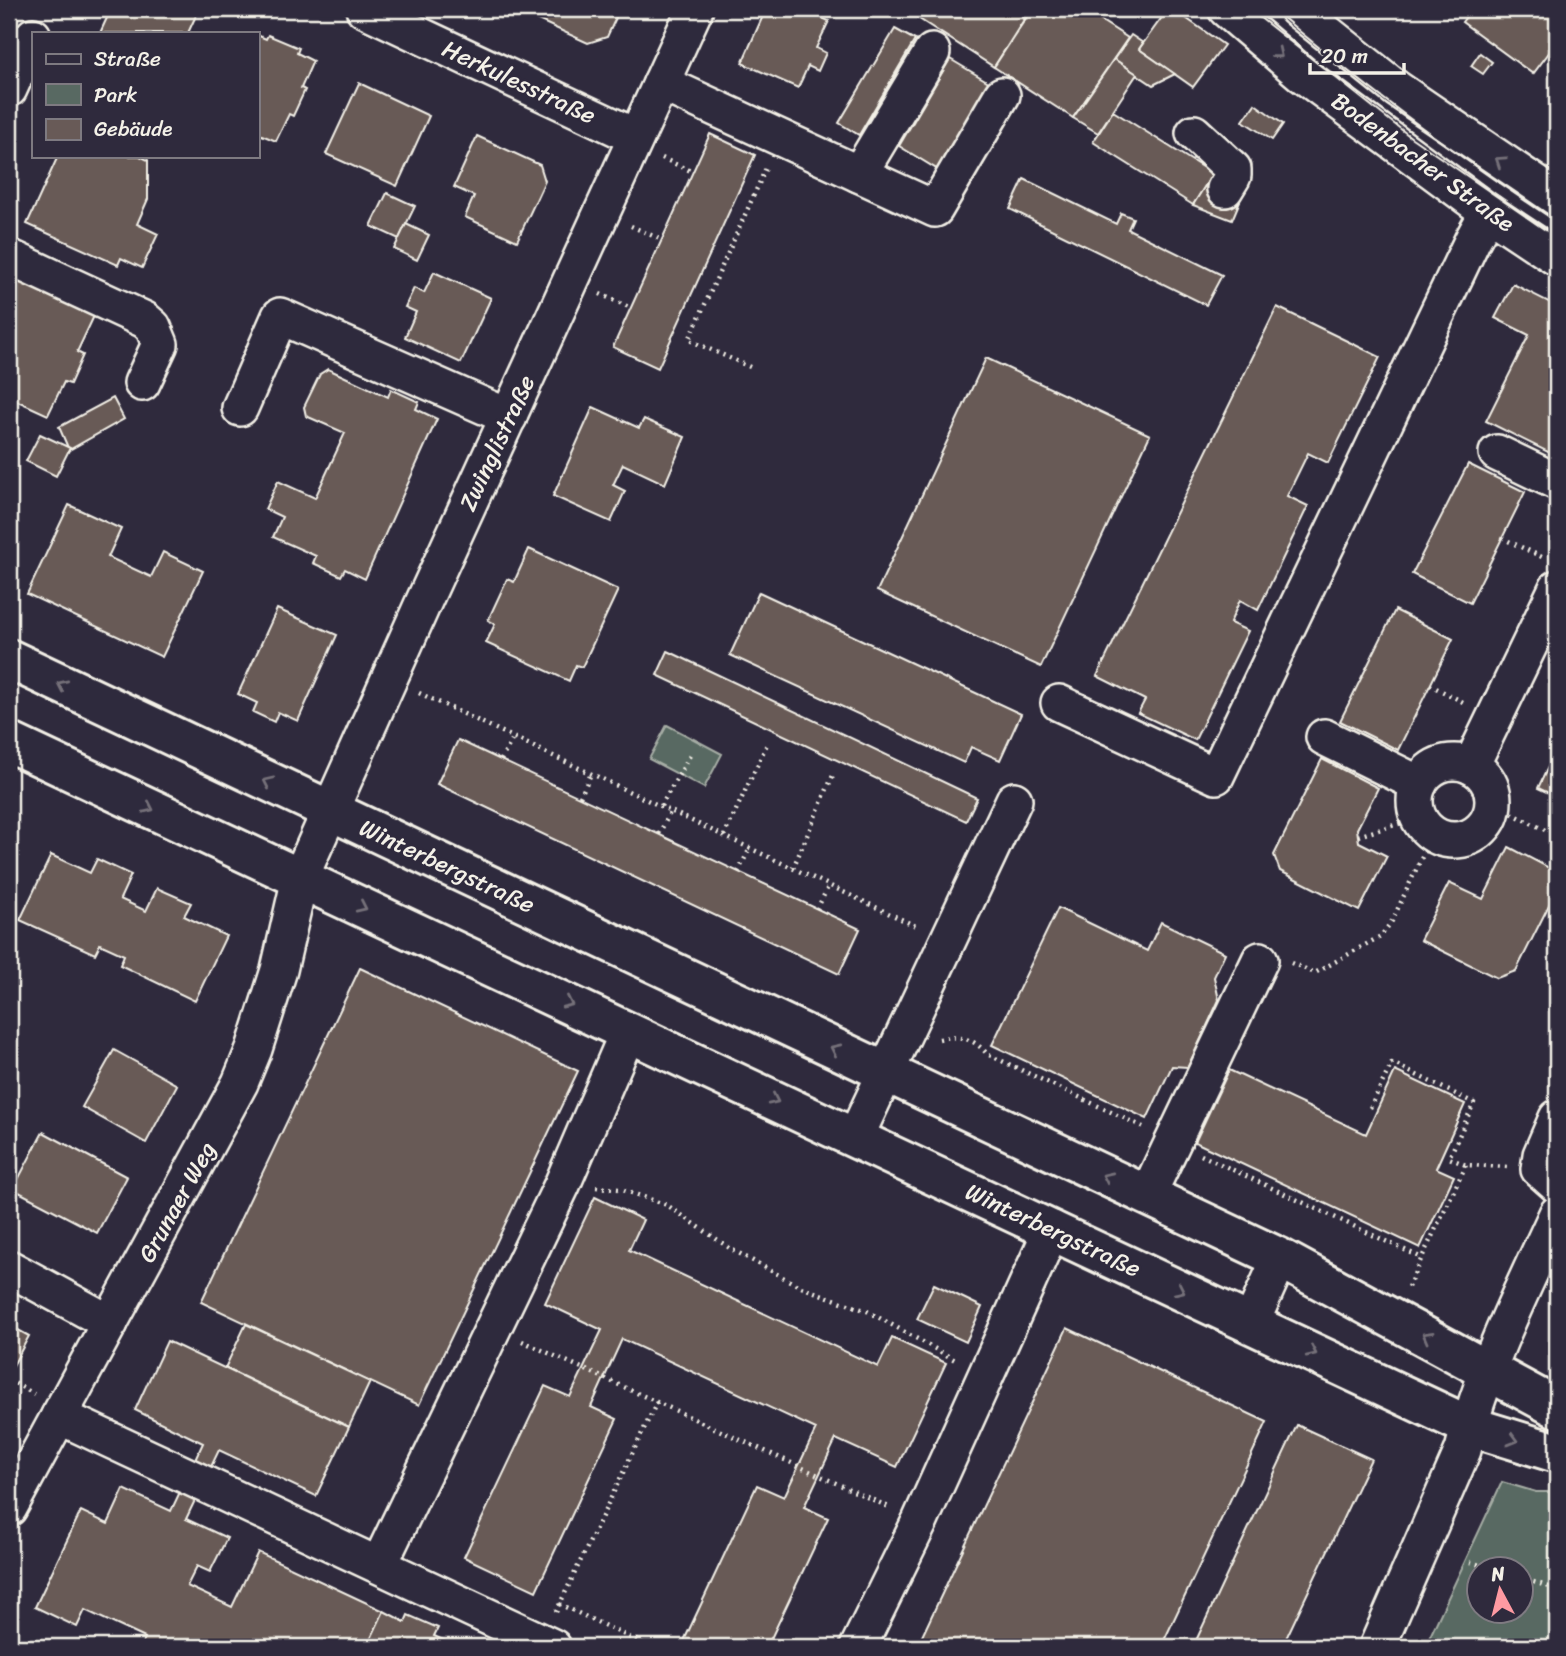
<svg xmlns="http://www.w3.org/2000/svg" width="1566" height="1656" viewBox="0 0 1566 1656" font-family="Sriracha,sans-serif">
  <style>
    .green { fill: #586962; stroke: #a6ada5; stroke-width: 2; fill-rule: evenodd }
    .building { fill: #685a57; stroke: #f4f1e8; stroke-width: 2 }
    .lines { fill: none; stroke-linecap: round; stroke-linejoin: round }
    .minor-casing { stroke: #f4f1e8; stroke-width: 40 }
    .major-casing { stroke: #f4f1e8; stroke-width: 44 }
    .path { stroke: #f4f1e8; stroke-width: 4.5; stroke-dasharray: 2 5; stroke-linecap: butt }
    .minor { stroke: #2f2a3d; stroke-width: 35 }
    .major { stroke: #2f2a3d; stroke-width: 38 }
    .tram { stroke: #f4f1e8; stroke-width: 2 }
    .oneway { stroke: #747079 }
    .labels { text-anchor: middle; stroke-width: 5; stroke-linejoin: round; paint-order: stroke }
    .street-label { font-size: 24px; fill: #f4f1e8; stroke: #2f2a3d }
  </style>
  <rect width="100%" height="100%" fill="#2f2a3d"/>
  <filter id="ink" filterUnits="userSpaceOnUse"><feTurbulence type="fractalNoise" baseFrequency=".0143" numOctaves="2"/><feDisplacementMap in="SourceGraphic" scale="14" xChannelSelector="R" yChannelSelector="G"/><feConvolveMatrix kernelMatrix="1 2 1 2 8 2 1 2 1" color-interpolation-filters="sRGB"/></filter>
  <g filter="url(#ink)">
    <g class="green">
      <path d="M667 725 722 754 704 788 649 759Z"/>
      <path d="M1502 1482 1536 1492H1557V1647H1425ZM1478 1568H1520V1610H1478Z"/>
    </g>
    <g class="building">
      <path d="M111 9H199L188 33H100Z"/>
      <path d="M530 9H620L607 37 588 43 527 15Z"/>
      <path d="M766 9H803L829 21 816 48 826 53 818 71 808 66 798 88 742 63Z"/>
      <path d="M917 9H1010L1025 18 994 67 913 15Z"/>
      <path d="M1032 9H1083L1128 38 1073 118 994 67Z"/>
      <path d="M1168 9H1173L1224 45 1193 87 1139 49Z"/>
      <path d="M1472 9H1552L1557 13V42L1533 74 1462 22Z"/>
      <path d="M895 29 915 40 859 135 839 123Z"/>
      <path d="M257 35 266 39 268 35 299 48 297 53 313 61 301 88 305 90 293 116 289 114 276 141 257 133Z"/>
      <path d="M1131 35 1143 43 1139 49 1175 74 1153 85 1114 59Z"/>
      <path d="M1480 53 1492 62 1483 74 1471 66Z"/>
      <path d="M950 59 992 84 940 171 899 146Z"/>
      <path d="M1114 59 1137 74 1098 133 1073 118Z"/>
      <path d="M359 83 429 116 397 186 326 154Z"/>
      <path d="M1255 104 1283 124 1272 140 1243 121Z"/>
      <path d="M1113 111 1213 174 1193 205 1093 142Z"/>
      <path d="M710 134 755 155 658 368 613 347Z"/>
      <path d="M477 136 540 165 545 181 517 241 465 217 474 196 454 187Z"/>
      <path d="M58 156H140L148 160V199L137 224 158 234 142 268 121 258 118 265 27 224Z"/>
      <path d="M1024 179 1116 224 1121 213 1133 218 1128 229 1222 275 1206 305 1010 209Z"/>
      <path d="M1208 181 1242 196 1232 220 1193 205Z"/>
      <path d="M387 193 415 206 399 239 371 226Z"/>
      <path d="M406 224 429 235 417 260 394 249Z"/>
      <path d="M434 272 491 298 461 363 405 337 416 312 405 307 414 288 424 293Z"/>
      <path d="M9 276 94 316 77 352 83 355 70 384 64 382 48 415 9 397Z"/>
      <path d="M1513 284 1557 306V439L1550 453 1486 421 1529 335 1495 318Z"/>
      <path d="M1277 307 1380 357 1328 463 1308 453 1287 496 1308 506 1258 610 1240 600 1230 623 1248 631 1195 740 1138 713 1145 700 1097 676Z"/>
      <path d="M986 358 1150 435 1041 667 877 591Z"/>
      <path d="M328 369 388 397 391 389 419 402 416 409 437 419 365 579 345 569 341 576 313 563 316 556 273 537 282 517 265 509 278 481 315 498 345 433 306 416 304 407 320 374Z"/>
      <path d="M113 398 124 419 69 450 59 427Z"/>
      <path d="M593 407 639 428 644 419 685 437 665 484 623 464 613 485 625 491 611 522 553 496Z"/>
      <path d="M40 434 70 448 56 476 26 461Z"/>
      <path d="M1468 464 1525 492 1470 603 1412 574Z"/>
      <path d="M69 505 121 529 108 557 151 577 163 552 203 571 162 657 27 594Z"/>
      <path d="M529 549 618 590 582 667 576 665 569 681 486 643 495 624 488 620 507 579 514 582Z"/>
      <path d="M759 592 1021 714 1000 760 971 747 964 763 730 655Z"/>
      <path d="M277 609 337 635 298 721 278 712 274 722 253 712 257 703 238 694Z"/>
      <path d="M1395 610 1453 639 1398 750 1340 721Z"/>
      <path d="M668 651 977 798 966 821 657 675Z"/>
      <path d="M458 740 860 929 839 974 437 784Z"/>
      <path d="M1557 748V797L1538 788Z"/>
      <path d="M1322 759 1378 788 1357 829 1358 836 1359 842 1387 856 1359 911 1280 871 1274 855Z"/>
      <path d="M1509 847 1557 872V889L1516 971 1497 978 1420 940 1449 883 1483 899Z"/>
      <path d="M51 855 90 873 97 859 131 875 120 899 146 911 157 888 191 903 184 916 226 936 195 1001 120 965 124 955 100 944 95 954 20 920Z"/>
      <path d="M1058 908 1147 951 1161 922 1225 953 1214 977 1219 1000 1188 1067 1172 1066 1147 1119 992 1045Z"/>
      <path d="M360 968 578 1071 419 1405 201 1302Z"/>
      <path d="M114 1050 177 1085 146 1143 82 1107Z"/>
      <path d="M1229 1070 1366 1134 1395 1071 1465 1104 1436 1168 1454 1176 1420 1248 1195 1142Z"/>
      <path d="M43 1132 127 1177 97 1233 13 1189Z"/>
      <path d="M595 1197 643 1220 629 1250 878 1367 892 1338 946 1363 897 1467 836 1439 804 1507 828 1518 767 1647H681L757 1485 784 1497 816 1429 622 1339 591 1407 617 1419 536 1591 464 1557 545 1386 570 1397 602 1330 545 1303Z"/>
      <path d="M934 1284 982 1307 966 1342 917 1319Z"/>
      <path d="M246 1324 370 1382 349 1427 225 1368Z"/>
      <path d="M9 1325 29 1336 9 1373Z"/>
      <path d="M1067 1328 1267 1422 1161 1647H917Z"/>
      <path d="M167 1341 349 1427 316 1496 219 1450 186 1519 227 1538 210 1572 197 1566 187 1586 232 1607 258 1552 384 1611 367 1647H140L145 1638 85 1610 77 1627 35 1607 81 1511 108 1524 124 1489 171 1511 203 1443 135 1410Z"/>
      <path d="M1297 1425 1371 1459 1282 1647H1193Z"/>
      <path d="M384 1611 405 1622 408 1615 438 1628 434 1636 459 1647H367Z"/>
    </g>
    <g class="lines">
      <g class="minor-casing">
        <g id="minor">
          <path d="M364 9 636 137"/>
          <path d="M1226 9 1303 75 1488 212 1557 258"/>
          <path d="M1297 9 1397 89 1557 198"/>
          <path d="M661 83 935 209 1002 95"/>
          <path d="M9 89 33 36"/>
          <path d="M1194 133 1233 169V176L1225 189"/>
          <path d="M859 174 932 52"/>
          <path d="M9 257 145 320 153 327 160 344 142 383"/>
          <path d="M240 408 280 316 509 417"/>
          <path d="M1497 453 1557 482"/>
          <path d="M1059 703 1216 776 1473 239 1488 212"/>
          <path d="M1324 737 1419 784"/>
          <circle cx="1454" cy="801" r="39"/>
          <path d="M1471 766 1557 588"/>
          <path d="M1557 1118 1541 1155 1539 1169 1557 1185"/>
          <path d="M855 1138 1014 800"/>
          <path d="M1147 1196 1260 960"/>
          <path d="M9 1268 110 1323"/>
          <path d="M1251 1323 1280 1258"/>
          <path d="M59 1416 553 1647"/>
          <path d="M9 1508 240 1083 254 1049 279 970 300 878 424 601 695 9"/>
          <path d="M379 1565 562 1185 628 1032"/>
          <path d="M858 1647 920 1521 1052 1229"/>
          <path d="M1377 1647 1463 1450C1483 1366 1522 1291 1557 1214"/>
        </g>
      </g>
      <g class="major-casing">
        <g id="major">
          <path d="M9 659 1280 1258 1557 1408"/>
          <path d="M9 742 1469 1426 1557 1453"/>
        </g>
      </g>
      <g class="path">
        <path d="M662 158 693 172"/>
        <path d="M631 226 662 240"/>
        <path d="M600 294 631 308"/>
        <path d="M750 367 689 340 766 168"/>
        <path d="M1502 538 1544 558"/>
        <path d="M1430 685 1465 703"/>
        <path d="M419 693 918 927"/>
        <path d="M501 760 513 738"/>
        <path d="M580 797 591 774"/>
        <path d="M661 806 692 752"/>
        <path d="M1492 807 1505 810 1557 836"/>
        <path d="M659 834 671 811"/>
        <path d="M724 836 768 742"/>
        <path d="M1358 836 1405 822"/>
        <path d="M793 868 834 773"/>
        <path d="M738 872 750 848"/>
        <path d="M817 909 829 885"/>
        <path d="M1291 963 1315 973 1381 936 1392 921 1423 855 1435 835"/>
        <path d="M939 1039C959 1035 974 1038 987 1054L1143 1127"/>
        <path d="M1370 1108 1392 1063 1474 1103 1449 1158 1466 1165 1508 1167"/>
        <path d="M1201 1155 1422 1258"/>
        <path d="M596 1187 620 1189 667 1205 731 1249 801 1287 867 1311 957 1361"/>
        <path d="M1408 1287 1466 1165"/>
        <path d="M522 1341 891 1508"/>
        <path d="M9 1380 34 1394"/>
        <path d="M1470 1562 1490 1568"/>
        <path d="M1520 1578 1557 1589"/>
        <path d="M559 1604 650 1647"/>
        <path d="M556 1612 657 1402"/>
      </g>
      <use href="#minor" class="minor"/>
      <use href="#major" class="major"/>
      <g class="tram">
        <path d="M1249 9 1412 138 1557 238"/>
        <path d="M1273 9C1363 86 1458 157 1557 222"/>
      </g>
    </g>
    <defs><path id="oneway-chevron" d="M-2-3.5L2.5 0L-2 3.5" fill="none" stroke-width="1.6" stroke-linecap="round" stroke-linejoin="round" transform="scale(1.75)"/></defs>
    <g class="oneway">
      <use href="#oneway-chevron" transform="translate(1278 54) rotate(39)"/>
      <use href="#oneway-chevron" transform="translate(1500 161) rotate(-146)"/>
      <use href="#oneway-chevron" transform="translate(62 685) rotate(-155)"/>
      <use href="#oneway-chevron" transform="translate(268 782) rotate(-155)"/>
      <use href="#oneway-chevron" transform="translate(149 808) rotate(25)"/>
      <use href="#oneway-chevron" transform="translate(362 907) rotate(25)"/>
      <use href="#oneway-chevron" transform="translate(568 1003) rotate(25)"/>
      <use href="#oneway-chevron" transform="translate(835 1049) rotate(-155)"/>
      <use href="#oneway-chevron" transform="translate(774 1100) rotate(25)"/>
      <use href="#oneway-chevron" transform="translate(1107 1177) rotate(-155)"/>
      <use href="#oneway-chevron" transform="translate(1180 1290) rotate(25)"/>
      <use href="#oneway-chevron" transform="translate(1427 1336) rotate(-151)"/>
      <use href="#oneway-chevron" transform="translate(1312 1352) rotate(25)"/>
      <use href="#oneway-chevron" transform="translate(1513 1440) rotate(16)"/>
    </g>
  </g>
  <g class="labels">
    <g class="street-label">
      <text transform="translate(519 82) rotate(25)" y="8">Herkulesstraße</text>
      <text transform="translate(1423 162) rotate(36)" y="8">Bodenbacher Straße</text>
      <text transform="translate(497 443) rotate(-65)" y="8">Zwinglistraße</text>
      <text transform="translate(447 866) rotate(25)" y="8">Winterbergstraße</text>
      <text transform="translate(177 1202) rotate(-61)" y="8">Grunaer Weg</text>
      <text transform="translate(1053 1230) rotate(25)" y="8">Winterbergstraße</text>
    </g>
  </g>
  <rect width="1566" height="1656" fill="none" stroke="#2f2a3d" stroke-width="35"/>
  <rect x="18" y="18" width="1531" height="1621" fill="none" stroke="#f4f1e8" stroke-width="2.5" filter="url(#ink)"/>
  <rect x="32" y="32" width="228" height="126" fill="#2f2a3d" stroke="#7e7a81" stroke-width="2"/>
  <rect x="46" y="54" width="35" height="10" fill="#2f2a3d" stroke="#7e7a81" stroke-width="2"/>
  <text x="94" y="66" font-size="21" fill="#f4f1e8">Straße</text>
  <rect x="46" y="84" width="35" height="21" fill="#586962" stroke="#7e7a81" stroke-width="2"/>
  <text x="94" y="102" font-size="21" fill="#f4f1e8">Park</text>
  <rect x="46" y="119" width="35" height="21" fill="#685a57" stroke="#7e7a81" stroke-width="2"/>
  <text x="94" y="136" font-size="21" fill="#f4f1e8">Gebäude</text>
  <g transform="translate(1500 1590) rotate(353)"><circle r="33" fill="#2f2a3d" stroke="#7e7a81" stroke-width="2"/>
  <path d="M0-5L12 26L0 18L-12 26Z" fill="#ff9aa2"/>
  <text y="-10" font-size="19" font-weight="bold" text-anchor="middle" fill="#f4f1e8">N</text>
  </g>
  <path d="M1310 63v10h94v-10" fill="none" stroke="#f4f1e8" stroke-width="3.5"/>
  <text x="1321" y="63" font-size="21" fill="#f4f1e8" stroke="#2f2a3d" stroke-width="5" paint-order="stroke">20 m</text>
</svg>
